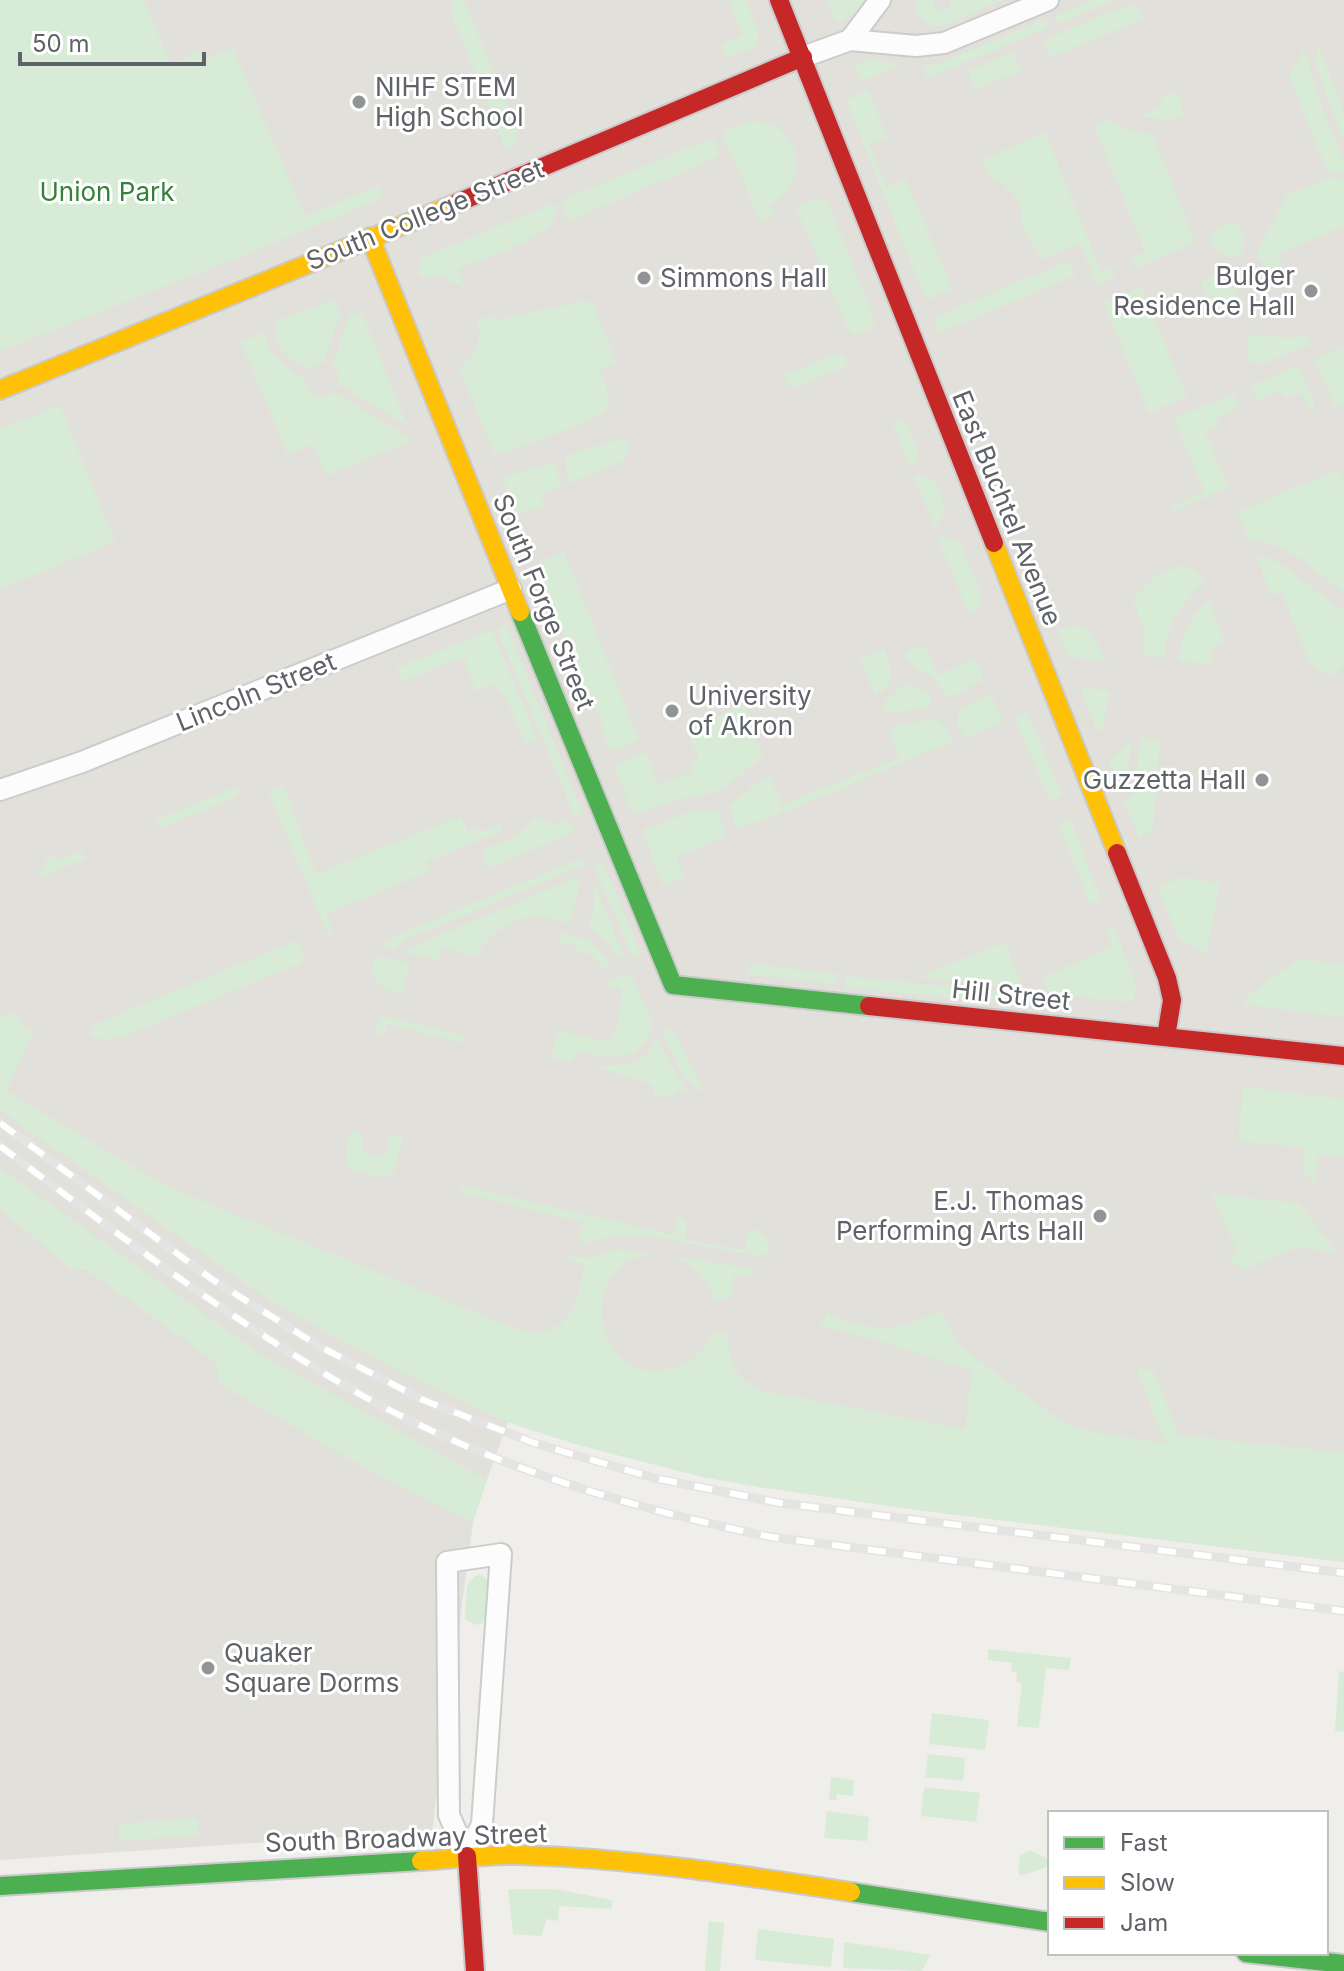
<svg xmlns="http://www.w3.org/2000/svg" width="1344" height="1971" viewBox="0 0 1344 1971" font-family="Inter,sans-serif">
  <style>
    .education { fill: #e2e0da }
    .green { fill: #d8ebd6 }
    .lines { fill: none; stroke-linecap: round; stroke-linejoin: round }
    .street-casing { stroke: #cbcccc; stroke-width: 24 }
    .fast-casing { stroke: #cacacb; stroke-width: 22 }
    .slow-casing { stroke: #cacacb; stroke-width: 22 }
    .jam-casing { stroke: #cacacb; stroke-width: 22 }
    .street { stroke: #fdfcfc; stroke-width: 20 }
    .fast { stroke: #4caf50; stroke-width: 18 }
    .slow { stroke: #ffc107; stroke-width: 18 }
    .jam { stroke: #c62828; stroke-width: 18 }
    .rail-casing { stroke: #e4e4e4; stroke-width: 9 }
    .rail { stroke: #fff; stroke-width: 6; stroke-dasharray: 18; stroke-linecap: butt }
    .poi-dot { fill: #919496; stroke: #fff; stroke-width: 3 }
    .labels { text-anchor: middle; stroke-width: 6; stroke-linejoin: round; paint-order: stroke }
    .poi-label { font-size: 26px; fill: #5f6368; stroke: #fff; text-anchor: start }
    .park-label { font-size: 26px; fill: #348238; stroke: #fff }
    .street-label { font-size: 26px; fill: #5f6368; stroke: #fff }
  </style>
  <rect width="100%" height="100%" fill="#efeeea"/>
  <path class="education" d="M0 0H1344V1562L917 1510 754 1486 703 1477 575 1444 508 1422 474 1515 432 1831 0 1860Z"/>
  <g class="green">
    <path d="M0 0H144L171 66 199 51 203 60 233 48 305 216 378 186 383 198 247 254 0 351Z"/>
    <path d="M450 0H464L519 134 514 137 517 144 506 149 451 13 455 12Z"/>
    <path d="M728 0H746L759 34 755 47 726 57 721 45 743 35Z"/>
    <path d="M827 0H866L858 11 837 23Z"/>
    <path d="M916 0H933L935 8 942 12 949 9 951 0H1003L941 26C925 27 914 16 916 0Z"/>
    <path d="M1092 0H1115L1058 24 1055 16Z"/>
    <path d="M1128 5 1138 7 1144 19 1051 57 1044 40Z"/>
    <path d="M1044 19 1048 28 927 78 922 66 937 64Z"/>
    <path d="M1319 47 1344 113V143L1315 62Z"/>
    <path d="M1304 49 1322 107 1344 161V174L1327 171 1289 76Z"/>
    <path d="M1012 52 1021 71 975 89 968 71Z"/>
    <path d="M873 59 899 64 862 81 854 65Z"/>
    <path d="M868 90 887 137 869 145 887 187 906 179 952 289 926 300 846 100Z"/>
    <path d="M1174 92 1180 100 1184 115 1168 120 1141 117 1140 115 1159 108 1162 97Z"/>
    <path d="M1106 120 1124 128 1153 136 1194 239 1193 244 1136 268 1131 258 1145 252 1094 125Z"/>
    <path d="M748 122C800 116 815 182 769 205L775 216 760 222 732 153H729L723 138 725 132Z"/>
    <path d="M1045 132 1101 271 1111 268 1115 277 1097 285 1080 244 1042 259 1021 224V207L1018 199 1002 183H995L981 161Z"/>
    <path d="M713 138 720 156 568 221 563 204 565 199Z"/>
    <path d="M1331 177 1344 181V228L1342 226 1279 255 1284 267 1270 273 1257 255 1258 250 1287 195Z"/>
    <path d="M814 200H825L828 203 872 313 874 323 871 329 855 336 850 334 796 208Z"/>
    <path d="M553 204 557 208C558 239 483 258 458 269L465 288 441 276 423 277 417 271 423 257Z"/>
    <path d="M1232 222 1238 224C1246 236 1245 246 1239 258 1223 255 1209 252 1211 233Z"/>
    <path d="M1068 261 1076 275 939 333 933 318Z"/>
    <path d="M1227 270 1240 299 1213 311 1201 281Z"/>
    <path d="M1141 287 1187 397 1149 413 1104 303Z"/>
    <path d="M331 300 341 312 324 362 308 369C287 359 273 348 275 322Z"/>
    <path d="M583 301 593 304 616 362 599 370C603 380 612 395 608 406 604 420 513 449 495 455L459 368C475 355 484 341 477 320L494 316 496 320Z"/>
    <path d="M362 313 407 425H408L339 385V374L332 365 350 315Z"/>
    <path d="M265 332C269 358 283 365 304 378 305 390 312 397 324 398L335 392 413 440 326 476 313 444 288 455 241 342Z"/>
    <path d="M1252 334 1289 338 1307 336 1312 341 1310 345 1259 365 1247 359 1248 337Z"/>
    <path d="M1344 347V404L1335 408 1315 359Z"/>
    <path d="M838 353 844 356 848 366 793 388 789 387 784 375Z"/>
    <path d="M1298 366 1315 404 1310 412 1301 392 1286 398 1282 390 1257 401 1251 386Z"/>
    <path d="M1234 394 1239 408 1216 418 1219 425 1205 432 1228 487 1173 512 1171 507 1204 491 1174 418Z"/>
    <path d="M60 405 115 542 0 589V429Z"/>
    <path d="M896 420 907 423 919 454 913 465 910 467 892 421Z"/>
    <path d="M626 437 629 449 624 461 569 483 565 459 569 455Z"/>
    <path d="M549 463 554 464 562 486 541 494 545 506 517 515 503 478Z"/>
    <path d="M1338 470 1344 485V593C1315 571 1287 541 1249 540L1238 512Z"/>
    <path d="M916 475 935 481 946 510 935 529 914 476Z"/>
    <path d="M942 536 960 543 982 597 974 613 969 615 938 538Z"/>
    <path d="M564 552 638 738 624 748 611 750C599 735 605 717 589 698L542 576 538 562Z"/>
    <path d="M1256 556 1272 559 1282 565 1344 612V667L1332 675 1325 674 1309 662 1282 592 1271 595Z"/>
    <path d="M1180 566 1194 570 1205 581C1183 603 1165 624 1165 657L1144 656 1145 632 1134 603 1136 595 1156 576Z"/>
    <path d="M1209 601 1225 643 1212 648V665L1178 660C1183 636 1188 616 1209 601Z"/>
    <path d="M506 624 583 814 575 817 497 628Z"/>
    <path d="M1076 625 1092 632 1106 661 1069 657 1057 630Z"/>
    <path d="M492 630 537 740 525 744 504 692 501 694 496 683 476 692 464 657 403 681 397 668Z"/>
    <path d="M925 647 938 675 975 658 982 673V681L949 698 929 675 915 669 904 657 908 649Z"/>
    <path d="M884 649C892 668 897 686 875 695L860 659Z"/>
    <path d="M910 684 931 694 929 705 924 709 887 713 883 705C889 696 900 686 910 684Z"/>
    <path d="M1080 687 1109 691 1103 729 1097 731Z"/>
    <path d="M990 693 1004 722 965 738 957 723 960 711Z"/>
    <path d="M744 705 763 756 730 784 715 792 669 802 641 813 631 809 615 768 618 763 646 752 658 785 692 772 689 762 699 758 686 729Z"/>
    <path d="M1027 711 1062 796 1050 801 1015 718Z"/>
    <path d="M936 718 947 728 953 741 786 812 784 807 775 815 736 830 730 805 761 780 770 777 782 805 899 758 889 731 899 725Z"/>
    <path d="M1141 738 1160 740 1153 826 1150 832 1139 839 1124 800 1134 793Z"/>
    <path d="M1132 739 1125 787 1121 792 1109 761Z"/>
    <path d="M283 785 316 874 461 816 468 832 478 827 480 832 501 823 504 830 427 862 430 871 326 914 333 932 328 935 268 791Z"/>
    <path d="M237 787 238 792 233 798 159 829 156 820Z"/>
    <path d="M707 810 719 813 726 837 677 857 684 878 663 886 643 833 645 829 690 812Z"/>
    <path d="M534 817 560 826 562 820 571 823 575 832 488 868 481 851C502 842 524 838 534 817Z"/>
    <path d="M1071 820 1101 900 1090 904 1059 825Z"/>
    <path d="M82 851 85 859 37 877 47 861 46 858 53 855 56 861Z"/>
    <path d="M583 858 586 864 405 940 393 950 384 945 399 934Z"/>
    <path d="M603 862 642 956H632L594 866Z"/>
    <path d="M1187 876 1188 879 1220 883 1206 955 1179 939 1157 887Z"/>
    <path d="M576 878 581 879 570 920 566 923C534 907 495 923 476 956L442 947 438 960 402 951Z"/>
    <path d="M596 886 623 955 618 958 607 941 589 926 594 908 593 888Z"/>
    <path d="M1114 927 1136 985 1134 999 1128 1002 1050 994 1043 977 1113 947 1106 930Z"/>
    <path d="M561 932 591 941 611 965 602 969 593 955 576 951 577 946 559 942Z"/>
    <path d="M298 940 304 958 301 963 127 1035 105 1040 90 1035 96 1024Z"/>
    <path d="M1005 942 1023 990 918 977Z"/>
    <path d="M377 956 409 963 402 995C387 991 379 985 371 972Z"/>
    <path d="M1298 959 1344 964V1017L1245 1005V998Z"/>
    <path d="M750 964 837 974 836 984 749 974Z"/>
    <path d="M631 974C636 987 652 1014 652 1027 651 1033 647 1040 643 1044 624 1064 600 1056 577 1051L571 1062 551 1057 558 1031 609 1042C619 1026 622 1009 621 989L608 987 607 981Z"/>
    <path d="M846 976 1029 995 1034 1007 845 987Z"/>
    <path d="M17 1012 25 1031 36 1027 6 1091 168 1187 521 1331C531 1334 538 1333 548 1330 577 1322 578 1290 585 1265L568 1260V1255L587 1258 616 1249 660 1254C568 1254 594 1392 672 1368 691 1363 705 1351 712 1333H728C728 1361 736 1380 763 1391L965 1429 972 1371 860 1335 821 1326 827 1313C875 1333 892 1333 941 1311L958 1345 1058 1419 1090 1432 1169 1444 1162 1435 1136 1368 1153 1370 1179 1435 1344 1453V1562L917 1510 754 1486 703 1477 575 1444 507 1422 409 1376 273 1303 0 1110V1018Z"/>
    <path d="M383 1016 464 1036 463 1043 387 1024 385 1034 380 1036 376 1028 378 1018Z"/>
    <path d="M672 1027 704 1090 701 1091 686 1079 662 1032Z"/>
    <path d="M657 1038 687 1092 677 1089 675 1095 669 1094 667 1099 654 1095 653 1088 648 1083 599 1068C625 1061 643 1070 657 1038Z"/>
    <path d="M1243 1087 1344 1099V1157L1318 1155 1315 1184 1303 1170 1305 1148 1238 1141Z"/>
    <path d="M356 1129 363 1134 362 1151 380 1157 385 1154 390 1137 394 1134 403 1137 394 1172C383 1183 364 1172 350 1168 342 1158 347 1136 356 1129Z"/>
    <path d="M0 1168 260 1354 487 1480 473 1522C384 1484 304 1430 219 1384L217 1363 87 1270H73L0 1209Z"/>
    <path d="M462 1186 674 1235 678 1217 687 1222 685 1240 744 1250 749 1231 758 1230 768 1239 770 1251 761 1256 640 1235 616 1236 584 1243 579 1239 582 1222 460 1192Z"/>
    <path d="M1211 1194 1299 1203 1337 1253 1298 1247 1242 1270 1228 1258 1238 1253Z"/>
    <path d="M670 1255 751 1269 755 1273 750 1276 735 1274 730 1300H714C707 1277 693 1262 670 1255Z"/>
    <path d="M482 1575 490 1583 488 1609 483 1623 475 1625 465 1619 467 1585 475 1576Z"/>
    <path d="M988 1649 1071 1658 1069 1670 1046 1668 1039 1728 1017 1726 1022 1683 1016 1682 1017 1672 1011 1671 1012 1663 988 1660Z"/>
    <path d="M1339 1671 1344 1672V1732L1335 1731Z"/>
    <path d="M932 1713 989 1720 985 1750 929 1744Z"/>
    <path d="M928 1754 965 1758 963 1781 925 1777Z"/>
    <path d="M831 1777 854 1780 853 1796 837 1794 836 1800H829Z"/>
    <path d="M924 1787 980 1793 976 1822 921 1816Z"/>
    <path d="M827 1811 869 1817 867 1841 824 1838Z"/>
    <path d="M197 1818 198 1836 119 1841V1824Z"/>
    <path d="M1030 1850 1050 1860V1866L1021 1876 1018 1872 1020 1855Z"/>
    <path d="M508 1889H554L613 1900 611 1909 559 1906 558 1921 547 1919 541 1936 513 1934Z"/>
    <path d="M709 1921 724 1923 720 1971H705Z"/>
    <path d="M758 1929 834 1939 831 1967 755 1960Z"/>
    <path d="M844 1942 930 1955 922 1971 843 1968Z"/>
  </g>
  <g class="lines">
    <g class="street-casing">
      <g id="street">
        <path d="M850 40 880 0"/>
        <path d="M803 57 850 40 916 46 944 43 1048 0"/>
        <path d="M0 790 82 762 511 589"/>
        <path d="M501 1554 482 1824 467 1856 449 1815 447 1562Z"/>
      </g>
    </g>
    <g class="fast-casing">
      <g id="fast">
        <path d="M520 612 673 985 869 1006"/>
        <path d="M0 1886 421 1861"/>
        <path d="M851 1892 1050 1922"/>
        <path d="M1246 1953 1344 1964"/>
      </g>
    </g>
    <g class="slow-casing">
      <g id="slow">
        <path d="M370 237 520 612"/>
        <path d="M0 390 457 203"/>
        <path d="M994 543 1117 853"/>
        <path d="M421 1861C453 1859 486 1854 518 1855 630 1858 741 1875 851 1892"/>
      </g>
    </g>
    <g class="jam-casing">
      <g id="jam">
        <path d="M779 0 994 543"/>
        <path d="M457 203 803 57"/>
        <path d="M1117 853 1167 978 1172 1000 1166 1037"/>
        <path d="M869 1006 1344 1056"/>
        <path d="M467 1856 475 1971"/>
      </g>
    </g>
    <use href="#street" class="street"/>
    <use href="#fast" class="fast"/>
    <use href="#slow" class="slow"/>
    <use href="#jam" class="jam"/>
    <g class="rail-casing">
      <g id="rail">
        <path d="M0 1123 213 1280 319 1346 423 1400 534 1443 654 1478 780 1503 1344 1573"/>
        <path d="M0 1146C118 1234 236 1325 365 1397 492 1467 630 1508 771 1537L1344 1611"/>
      </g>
    </g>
    <use href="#rail" class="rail"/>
  </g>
  <g class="poi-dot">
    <circle cx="359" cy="102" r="8"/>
    <circle cx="644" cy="278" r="8"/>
    <circle cx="1311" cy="291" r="8"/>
    <circle cx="672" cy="711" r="8"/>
    <circle cx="1262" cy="780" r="8"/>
    <circle cx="1100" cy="1216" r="8"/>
    <circle cx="208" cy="1668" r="8"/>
  </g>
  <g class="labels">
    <g class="poi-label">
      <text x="375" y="96">NIHF STEM<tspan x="375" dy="30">High School</tspan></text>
      <text x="1295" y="285" text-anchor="end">Bulger<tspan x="1295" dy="30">Residence Hall</tspan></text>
      <text x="660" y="287">Simmons Hall</text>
      <text x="688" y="705">University<tspan x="688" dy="30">of Akron</tspan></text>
      <text x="1246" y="789" text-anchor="end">Guzzetta Hall</text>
      <text x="1084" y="1210" text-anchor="end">E.J. Thomas<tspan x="1084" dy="30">Performing Arts Hall</tspan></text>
      <text x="224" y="1662">Quaker<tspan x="224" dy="30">Square Dorms</tspan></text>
    </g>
    <g class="park-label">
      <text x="107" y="201">Union Park</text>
    </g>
    <g class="street-label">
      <text transform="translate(425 215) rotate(-22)" y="9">South College Street</text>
      <text transform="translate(1007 508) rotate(68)" y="9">East Buchtel Avenue</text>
      <text transform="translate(544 602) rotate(68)" y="9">South Forge Street</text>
      <text transform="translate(256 692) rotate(-22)" y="9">Lincoln Street</text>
      <text transform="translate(1011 995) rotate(6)" y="9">Hill Street</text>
      <text transform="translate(406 1838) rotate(-2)" y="9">South Broadway Street</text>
    </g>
  </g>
  <rect x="1048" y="1811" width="280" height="144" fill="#ffffff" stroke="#bfc1c3" stroke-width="2"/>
  <rect x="1064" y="1837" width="40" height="12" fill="#4caf50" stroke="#bfc1c3" stroke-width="2"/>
  <text x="1120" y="1851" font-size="24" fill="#5f6368">Fast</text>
  <rect x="1064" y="1877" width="40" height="12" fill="#ffc107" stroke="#bfc1c3" stroke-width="2"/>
  <text x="1120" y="1891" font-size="24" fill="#5f6368">Slow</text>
  <rect x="1064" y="1917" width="40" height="12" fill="#c62828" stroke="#bfc1c3" stroke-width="2"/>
  <text x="1120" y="1931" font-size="24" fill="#5f6368">Jam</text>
  <path d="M20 52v12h184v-12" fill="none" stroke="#5f6368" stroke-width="4"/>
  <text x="32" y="52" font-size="24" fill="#5f6368" stroke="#ffffff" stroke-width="6" paint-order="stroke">50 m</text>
</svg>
